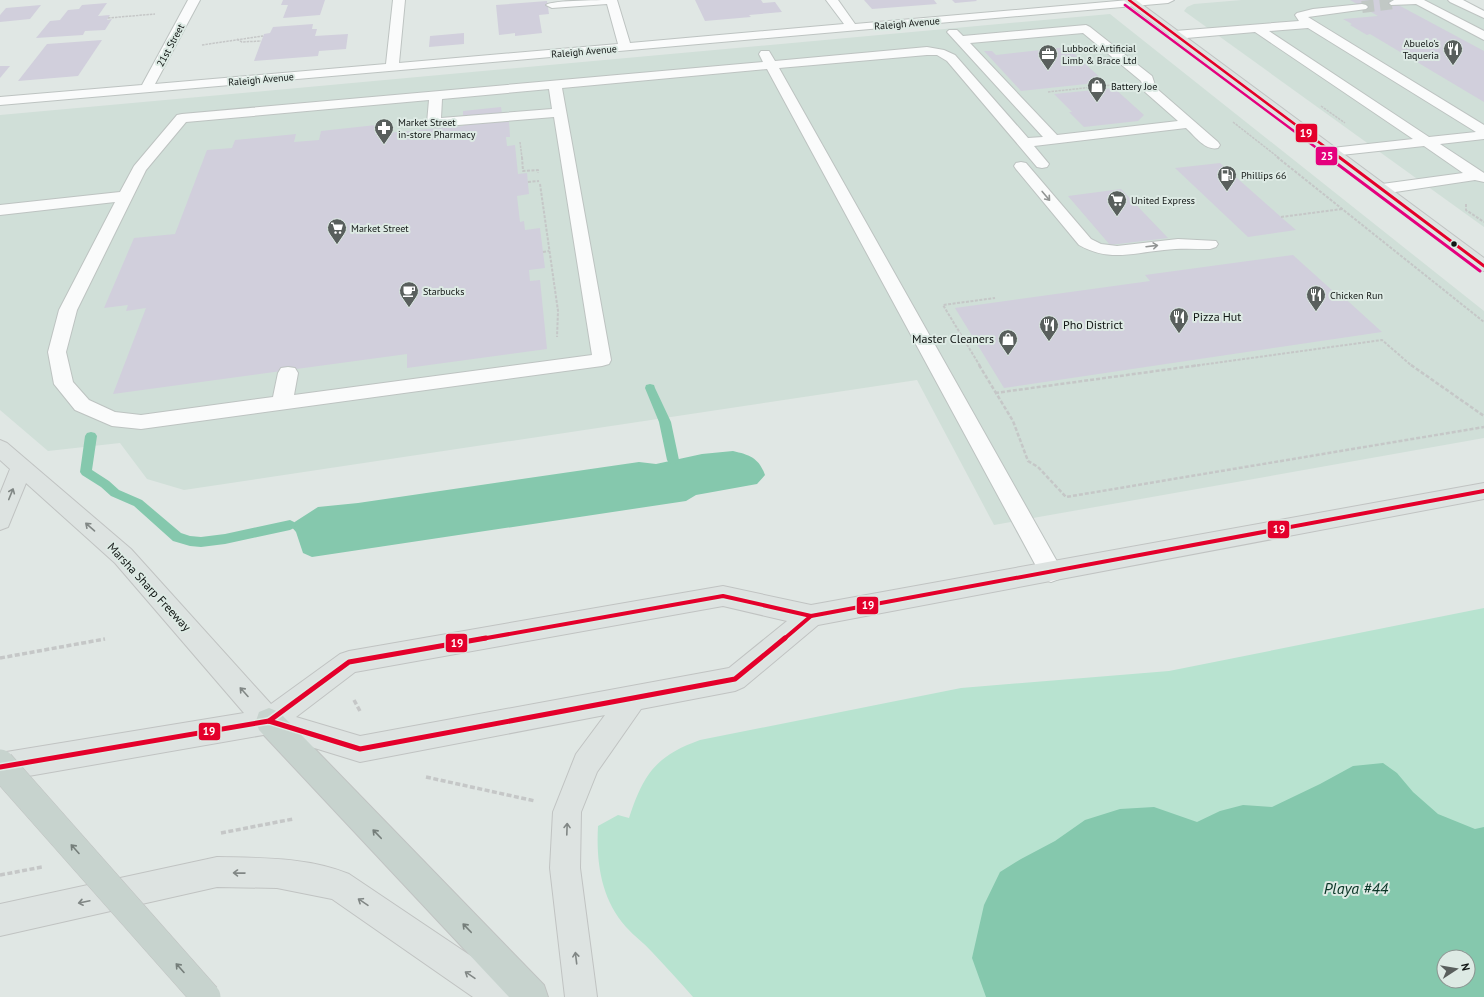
<svg xmlns="http://www.w3.org/2000/svg" width="1484" height="997" viewBox="0 0 1484 997" font-family="'PT Sans',sans-serif">
  <style>
    .built { fill: #d0dfd8 }
    .green { fill: #b8e3d0; fill-rule: evenodd }
    .water { fill: #85c8ad; fill-rule: evenodd }
    .lines { fill: none; stroke-linecap: round; stroke-linejoin: round }
    .stream { fill: #85c8ad; fill-rule: evenodd }
    .building { fill: #d1cfdc }
    .minor-tunnel { stroke: #c1c8c5; stroke-width: 12; stroke-dasharray: 12 6; stroke-linecap: butt }
    .minor-casing { stroke: #bdc3c1; stroke-width: 2 }
    .major-casing { stroke: #c0c3c2; stroke-width: 2 }
    .highway-casing { stroke: #c0c3c2; stroke-width: 2 }
    .path-far3 { stroke: #c5c7c7; stroke-width: 1.5; stroke-dasharray: 2.5 1; stroke-linecap: butt }
    .path-far2 { stroke: #c5c7c7; stroke-width: 2; stroke-dasharray: 3 1.5; stroke-linecap: butt }
    .path-far1 { stroke: #c5c7c7; stroke-width: 2.5; stroke-dasharray: 4 2; stroke-linecap: butt }
    .path { stroke: #c5c7c7; stroke-width: 3.5; stroke-dasharray: 5 2.5; stroke-linecap: butt }
    .minor { fill: #fafbfb; fill-rule: evenodd }
    .major { fill: #dde3e1; fill-rule: evenodd }
    .highway { fill: #c7d3ce; fill-rule: evenodd }
    .highway-bridge-casing { stroke: #c0c3c2; stroke-width: 30; stroke-linecap: butt }
    .highway-bridge { stroke: #c7d3ce; stroke-width: 29 }
    .bus-1-far3-casing { stroke: #ddeae4; stroke-width: 4 }
    .bus-1-far2-casing { stroke: #ddeae4; stroke-width: 5.5 }
    .bus-1-far1-casing { stroke: #ddeae4; stroke-width: 7 }
    .bus-1-casing { stroke: #ddeae4; stroke-width: 8 }
    .bus-2-far1-casing { stroke: #ddeae4; stroke-width: 4 }
    .bus-2-casing { stroke: #ddeae4; stroke-width: 5.5 }
    .bus-1-far3 { stroke: #e4002b; stroke-width: 2.5 }
    .bus-1-far2 { stroke: #e4002b; stroke-width: 3 }
    .bus-1-far1 { stroke: #e4002b; stroke-width: 4 }
    .bus-1 { stroke: #e4002b; stroke-width: 5 }
    .bus-2-far1 { stroke: #e5007d; stroke-width: 2.5 }
    .bus-2 { stroke: #e5007d; stroke-width: 3 }
    .oneway { stroke: #919493 }
    .oneway2 { stroke: #818785 }
    .oneway3 { stroke: #757e7a }
    .bus-dot { fill: #111614; stroke: #ddeae4; stroke-width: 1.5 }
    .labels { text-anchor: middle; stroke-width: 4; stroke-linejoin: round; paint-order: stroke }
    .far-street-label { font-size: 10px; fill: #111614; stroke: #ddeae4 }
    .far-poi-label { font-size: 10px; fill: #111614; stroke: #ddeae4; text-anchor: start }
    .poi-label { font-size: 12px; fill: #111614; stroke: #ddeae4; text-anchor: start }
    .street-label { font-size: 12px; fill: #111614; stroke: #ddeae4 }
    .near-water-label { font-size: 16px; font-style: italic; fill: #0a3526; stroke: #ddeae4 }
    .line-badge { stroke: #ddeae4; stroke-width: 1.5 }
    .badge-label { font-size: 11px; text-anchor: middle; font-weight: bold; fill: #fff }
  </style>
  <rect width="100%" height="100%" fill="#e0e7e4"/>
  <g class="built">
    <path d="M1242 0H1447L1484 19V227L1184 11 1187 7 1194 4Z"/>
    <path d="M1110 14 1484 311V438L994 525 917 380 184 490 147 479 120 443 48 451 0 410V115Z"/>
  </g>
  <path class="green" d="M1484 608V997H693C680 982 666 967 652 952 644 943 634 936 626 927 601 899 596 862 598 826L618 815 629 818C644 773 656 756 700 740L961 688 1169 671ZM1444 957H1468V981H1444Z"/>
  <g class="water">
    <path d="M733 451C750 455 759 458 765 475L757 484 696 495 686 501 312 557 303 553 296 532 290 525 318 507 358 503 639 462 656 464 702 454Z"/>
    <path d="M1383 763 1397 773 1413 792 1438 814 1475 829 1484 827V997H986L972 958 984 905 1000 872 1021 859 1055 841 1085 820 1120 809 1154 807 1197 822 1220 811 1243 805 1272 807 1320 784 1353 766ZM1444 957H1468V981H1444Z"/>
  </g>
  <g class="lines">
    <g class="stream">
      <path d="M650 384 654 385 655 388 671 422 679 460 677 463 673 464 669 463 667 460 659 422 645 388 646 385Z"/>
      <path d="M91 432 95 433 97 436 92 470 109 481 119 490 142 500 181 533 190 536 201 537 225 534 290 520 294 522 296 525 294 528 290 530 225 544 201 547 190 546 173 541 134 506 111 496 101 487 82 475 80 472 85 436 87 433Z"/>
    </g>
  </g>
  <g class="building">
    <path d="M283 0H325L320 15 283 18 288 5H281Z"/>
    <path d="M695 0H761L763 3 775 2 782 12 749 15 751 17 705 21Z"/>
    <path d="M864 0H934L937 4 872 9Z"/>
    <path d="M952 0H976L977 1 955 3Z"/>
    <path d="M1350 0H1389L1484 51V102L1370 34 1367 35 1350 25 1352 24 1343 19 1378 16Z"/>
    <path d="M547 1 549 14 539 15 542 33 515 36V33L499 35 496 5Z"/>
    <path d="M107 3 98 16 110 15 107 20 112 19 105 30 85 31 83 35 36 38 50 21 60 20 68 10 79 9 82 5Z"/>
    <path d="M41 5 30 19 0 22V15L6 8Z"/>
    <path d="M313 24 312 29H317L315 36 348 34 346 49 319 51 318 56 254 61 264 34 270 33 273 27Z"/>
    <path d="M464 33V44L429 47 430 36Z"/>
    <path d="M102 40 78 76 18 81 47 44Z"/>
    <path d="M1067 47 1105 82 1021 91 984 51H992L996 55Z"/>
    <path d="M0 66H10L0 78Z"/>
    <path d="M1114 88 1144 115 1138 121 1084 127 1069 112H1072L1054 94Z"/>
    <path d="M501 107 503 121H509L510 137H506L507 146 515 145 518 174 527 173 529 194 517 196 520 222 524 221 525 230 540 228 545 268 529 270 530 281 540 280 547 349 407 368V354L113 394 146 308 126 311 128 305 104 308 134 238 175 234 207 150 232 148 235 140 296 134 294 142 319 140 321 131 376 125 375 134 463 126V111Z"/>
    <path d="M1220 163 1281 217 1296 230 1248 237 1175 168Z"/>
    <path d="M1121 189 1168 238 1110 245 1068 196Z"/>
    <path d="M1293 255 1334 292H1338L1382 332 1004 388 955 308 1150 281 1145 275Z"/>
  </g>
  <g class="lines">
    <path class="minor-tunnel" d="M1362 7 1395 3"/>
    <g class="minor-casing">
      <g id="minor">
        <path d="M188 0H200L155 84 386 64 393 0H405L399 63 618 44 607 4 552 8 546 5C552 0 605 0 617 0L630 43 844 24 826 0H838L855 24 1129 0H1174L1168 3 0 105V97L142 85Z"/>
        <path d="M1394 0H1424L1484 31V40L1416 4 1391 5 1389 3Z"/>
        <path d="M1448 0H1463L1484 11V18L1450 2Z"/>
        <path d="M1362 4 1366 5 1368 7 1366 9 1308 17 1484 125V139L1440 144 1484 173V182L1475 180 1382 194 1377 192 1374 189 1377 186 1382 184 1463 173 1424 146 1332 156 1327 155 1325 152 1327 149 1332 148 1413 139 1255 32 1175 39 1171 38 1169 35 1171 32 1175 31 1299 21 1295 15 1297 13 1313 9ZM1308 28 1476 132 1429 137 1269 31Z"/>
        <path d="M1086 25 1090 27 1152 76 1156 88 1218 142 1220 145 1218 148C1205 151 1195 136 1186 128L1034 146 1049 164 1047 167 1042 168 1037 167 947 61 937 55H927L779 68 1059 565 1063 572 1059 579 1051 582 1043 579 767 69 562 88 611 360 609 364 602 366 141 429 112 426 75 410 54 384 48 352 59 310 115 202 0 215V205L120 192 134 166 177 115 182 114 763 62 759 54 761 51H769L775 61 927 47 944 50 955 55 1028 138 1043 137 947 32 949 30H957L963 36ZM1083 33 1141 81 1145 92 1178 121 1057 135 970 43ZM549 89 552 109 441 118 442 99ZM429 100 427 123 429 126 434 127 554 117 592 355 294 395 298 373 295 368 288 367 281 368 278 373 273 397 141 415 115 412 89 400 73 382 66 352 77 310 146 170 186 122Z"/>
        <path d="M1021 162 1026 163 1091 239 1101 244 1117 246 1178 239 1216 241 1218 244 1216 247 1210 249C1194 249 1179 248 1164 250 1132 253 1109 262 1079 245L1016 169 1014 166 1016 163Z"/>
      </g>
    </g>
    <g class="major-casing">
      <g id="major">
        <path d="M1123 0H1136L1484 258V271L1478 270Z"/>
        <path d="M0 440 7 443 131 549 271 704 340 654 349 651 723 586 811 605 1484 483V499L818 625 744 687 735 691 641 709 597 772 581 812 580 868 597 997H565L550 868 553 812 576 754 605 715 360 762 269 734 0 781V753L244 713 115 563 26 483 8 527 0 530V494L10 469 0 460ZM723 606 787 621 729 668 360 736 296 717 355 672Z"/>
        <path d="M217 857C260 858 308 857 349 874L514 985 518 997H473L332 899 277 888 217 887 0 936V904Z"/>
      </g>
    </g>
    <g class="highway-casing">
      <path id="highway" d="M269 708 279 712 544 985 548 997H509L259 730 256 721 259 712Z"/>
    </g>
    <g class="path-far3">
      <path d="M108 18 155 14"/>
      <path d="M237 39 242 42 261 41"/>
      <path d="M202 45 263 36"/>
      <path d="M1048 92 1111 85"/>
      <path d="M1321 106 1345 123"/>
      <path d="M1233 122 1279 158"/>
      <path d="M520 142 522 158"/>
    </g>
    <g class="path-far2">
      <path d="M522 157 523 171 538 170V173"/>
      <path d="M1277 157 1484 322"/>
      <path d="M528 182 539 181"/>
      <path d="M540 184 558 311 557 337"/>
      <path d="M1466 204V210L1484 222"/>
      <path d="M1281 217 1342 209"/>
      <path d="M543 252 549 251"/>
      <path d="M980 366 943 305 995 298"/>
      <path d="M1193 366 1382 340 1412 366"/>
    </g>
    <g class="path-far1">
      <path d="M979 365 1013 421 1028 461 1038 467 1066 497 1484 427"/>
      <path d="M1411 365 1484 416"/>
      <path d="M995 393 1200 365"/>
    </g>
    <g class="path">
      <path d="M0 658 105 639"/>
      <path d="M354 700 361 713"/>
      <path d="M426 777 535 801"/>
      <path d="M221 833 293 819"/>
      <path d="M0 875 42 867"/>
    </g>
    <use href="#minor" class="minor"/>
    <use href="#major" class="major"/>
    <use href="#highway" class="highway"/>
    <g class="highway-bridge-casing">
      <path id="highway-bridge" d="M0 764 206 997"/>
    </g>
    <use href="#highway-bridge" class="highway-bridge"/>
    <g class="bus-1-far3-casing">
      <path id="bus-1-far3" d="M1129 0 1340 158"/>
    </g>
    <g class="bus-1-far2-casing">
      <path id="bus-1-far2" d="M1339 157 1484 266"/>
    </g>
    <g class="bus-1-far1-casing">
      <g id="bus-1-far1">
        <path d="M481 639 723 596 811 616 1484 491"/>
        <path d="M784 639 811 616"/>
      </g>
    </g>
    <g class="bus-1-casing">
      <g id="bus-1">
        <path d="M269 721 349 662 486 638"/>
        <path d="M0 767 269 721 360 749 735 679 785 638"/>
      </g>
    </g>
    <g class="bus-2-far1-casing">
      <path id="bus-2-far1" d="M1125 5 1330 158"/>
    </g>
    <g class="bus-2-casing">
      <path id="bus-2" d="M1328 157 1480 271"/>
    </g>
    <use href="#bus-1-far3" class="bus-1-far3"/>
    <use href="#bus-1-far2" class="bus-1-far2"/>
    <use href="#bus-1-far1" class="bus-1-far1"/>
    <use href="#bus-1" class="bus-1"/>
    <use href="#bus-2-far1" class="bus-2-far1"/>
    <use href="#bus-2" class="bus-2"/>
  </g>
  <defs><path id="oneway-shaft" d="M-6 0H5M1.5-3L5.5 0L1.5 3" fill="none" stroke-width="1.6" stroke-linecap="round" stroke-linejoin="round"/></defs>
  <g class="oneway">
    <use href="#oneway-shaft" transform="translate(1046 196) rotate(50)"/>
    <use href="#oneway-shaft" transform="translate(1152 246) rotate(-7)"/>
  </g>
  <g class="oneway2">
    <use href="#oneway-shaft" transform="translate(11 494) rotate(-68)"/>
    <use href="#oneway-shaft" transform="translate(90 527) rotate(-139)"/>
    <use href="#oneway-shaft" transform="translate(244 692) rotate(-132)"/>
    <use href="#oneway-shaft" transform="translate(567 829) rotate(-88)"/>
    <use href="#oneway-shaft" transform="translate(239 873) rotate(-179)"/>
    <use href="#oneway-shaft" transform="translate(84 902) rotate(168)"/>
    <use href="#oneway-shaft" transform="translate(363 902) rotate(-146)"/>
    <use href="#oneway-shaft" transform="translate(576 958) rotate(-97)"/>
    <use href="#oneway-shaft" transform="translate(470 975) rotate(-146)"/>
  </g>
  <g class="oneway3">
    <use href="#oneway-shaft" transform="translate(377 834) rotate(-134)"/>
    <use href="#oneway-shaft" transform="translate(75 849) rotate(-132)"/>
    <use href="#oneway-shaft" transform="translate(467 928) rotate(-134)"/>
    <use href="#oneway-shaft" transform="translate(180 968) rotate(-132)"/>
  </g>
  <defs>
    <g id="restaurant-pin" transform="scale(1)"><path d="M0 17L-7.5 6A9.5 9.5 0 1 1 7.5 6Z" fill="#595f5d" stroke="#ddeae4"/><path d="M-5-6h1v4h1v-4h1v4h1v-4h1v5L-1.5 .5V6h-2V.5L-5-1ZM5-6V6H3V1.5H1.5Q1.5-4 5-6Z" fill="#fff"/></g>
    <g id="office-pin" transform="scale(1)"><path d="M0 17L-7.5 6A9.5 9.5 0 1 1 7.5 6Z" fill="#595f5d" stroke="#ddeae4"/><path d="M-6-3h4V-5.5h4V-3h4V5H-6ZM-1-4.5V-3h2v-1.5ZM-6 0V1H6V0Z" fill="#fff"/></g>
    <g id="shop-pin" transform="scale(1)"><path d="M0 17L-7.5 6A9.5 9.5 0 1 1 7.5 6Z" fill="#595f5d" stroke="#ddeae4"/><path d="M-5-2.5h2.3a2.7 3.5 0 0 1 5.4 0H5L5.5 6h-11ZM-1.5-2.5h3a1.5 2.3 0 0 0-3 0Z" fill="#fff"/></g>
    <g id="pharmacy-pin" transform="scale(1)"><path d="M0 17L-7.5 6A9.5 9.5 0 1 1 7.5 6Z" fill="#595f5d" stroke="#ddeae4"/><path d="M-2-6h4v4h4v4h-4v4h-4v-4h-4v-4h4Z" fill="#fff"/></g>
    <g id="fuel-pin" transform="scale(1)"><path d="M0 17L-7.5 6A9.5 9.5 0 1 1 7.5 6Z" fill="#595f5d" stroke="#ddeae4"/><path d="M-5.5-6h7V0h2V4h1.3V-2.5L3-4.5l.8-.8L6-3V5H2.5V1h-1V6h-7ZM-4.2-4.7v3.2H.2V-4.7Z" fill="#fff"/></g>
    <g id="supermarket-pin" transform="scale(1)"><path d="M0 17L-7.5 6A9.5 9.5 0 1 1 7.5 6Z" fill="#595f5d" stroke="#ddeae4"/><path d="M-6-5.5h2.5l.6 2H6L4.5 2H-2.5L-4.4-4H-6ZM-1.5 3.2a1.3 1.3 0 1 0 .1 0ZM3 3.2a1.3 1.3 0 1 0 .1 0Z" fill="#fff"/></g>
    <g id="cafe-pin" transform="scale(1)"><path d="M0 17L-7.5 6A9.5 9.5 0 1 1 7.5 6Z" fill="#595f5d" stroke="#ddeae4"/><path d="M-5.5-4.5H6V0H3Q3 3.5 0 3.5H-2.5Q-5.5 3.5-5.5 0ZM3-3.2v2h1.7v-2ZM-6 4.5H4V6H-6Z" fill="#fff"/></g>
  </defs>
  <g fill-rule="evenodd">
    <use href="#restaurant-pin" x="1453" y="49"/>
    <use href="#office-pin" x="1048" y="54"/>
    <use href="#shop-pin" x="1097" y="86"/>
    <use href="#pharmacy-pin" x="384" y="128"/>
    <use href="#fuel-pin" x="1227" y="175"/>
    <use href="#supermarket-pin" x="1117" y="200"/>
    <use href="#supermarket-pin" x="337" y="228"/>
    <use href="#cafe-pin" x="409" y="291"/>
    <use href="#restaurant-pin" x="1316" y="295"/>
    <use href="#restaurant-pin" x="1179" y="317"/>
    <use href="#restaurant-pin" x="1049" y="325"/>
    <use href="#shop-pin" x="1008" y="339"/>
  </g>
  <circle class="bus-dot" cx="1454" cy="244" r="3.5"/>
  <g class="labels">
    <g class="far-street-label">
      <text transform="translate(907 23) rotate(-5)" y="4">Raleigh Avenue</text>
      <text transform="translate(170 45) rotate(-62)" y="4">21st Street</text>
      <text transform="translate(584 51) rotate(-5)" y="4">Raleigh Avenue</text>
      <text transform="translate(261 79) rotate(-5)" y="4">Raleigh Avenue</text>
    </g>
    <g class="far-poi-label">
      <text x="1439" y="47" text-anchor="end">Abuelo's<tspan x="1439" dy="12">Taqueria</tspan></text>
      <text x="1062" y="52">Lubbock Artificial<tspan x="1062" dy="12">Limb &amp; Brace Ltd</tspan></text>
      <text x="1111" y="90">Battery Joe</text>
      <text x="398" y="126">Market Street<tspan x="398" dy="12">in-store Pharmacy</tspan></text>
      <text x="1241" y="179">Phillips 66</text>
      <text x="1131" y="204">United Express</text>
      <text x="351" y="232">Market Street</text>
      <text x="423" y="295">Starbucks</text>
      <text x="1330" y="299">Chicken Run</text>
    </g>
    <g class="poi-label">
      <text x="1193" y="321">Pizza Hut</text>
      <text x="1063" y="329">Pho District</text>
      <text x="994" y="343" text-anchor="end">Master Cleaners</text>
    </g>
    <g class="street-label">
      <text transform="translate(149 587) rotate(47)" y="4">Marsha Sharp Freeway</text>
    </g>
    <g class="near-water-label">
      <text x="1356" y="894">Playa #44</text>
    </g>
  </g>
  <g class="line-badge">
    <rect x="1295" y="123" width="23" height="20" rx="4" fill="#e4002b"/>
    <rect x="1315" y="146" width="23" height="20" rx="4" fill="#e5007d"/>
    <rect x="1267" y="520" width="23" height="19" rx="4" fill="#e4002b"/>
    <rect x="856" y="596" width="23" height="19" rx="4" fill="#e4002b"/>
    <rect x="445" y="633" width="23" height="20" rx="4" fill="#e4002b"/>
    <rect x="198" y="722" width="23" height="19" rx="4" fill="#e4002b"/>
  </g>
  <g class="badge-label">
    <text x="1306" y="137">19</text>
    <text x="1327" y="160">25</text>
    <text x="1279" y="533">19</text>
    <text x="868" y="609">19</text>
    <text x="457" y="647">19</text>
    <text x="209" y="735">19</text>
  </g>
  <g transform="translate(1456 969) rotate(78)"><circle r="19" fill="#ddeae4" stroke="#8b9591"/>
  <path d="M0-3L7 15L0 10L-7 15Z" fill="#595f5d"/>
  <text y="-6" font-size="11" font-weight="bold" text-anchor="middle" fill="#111614">N</text>
  </g>
</svg>
